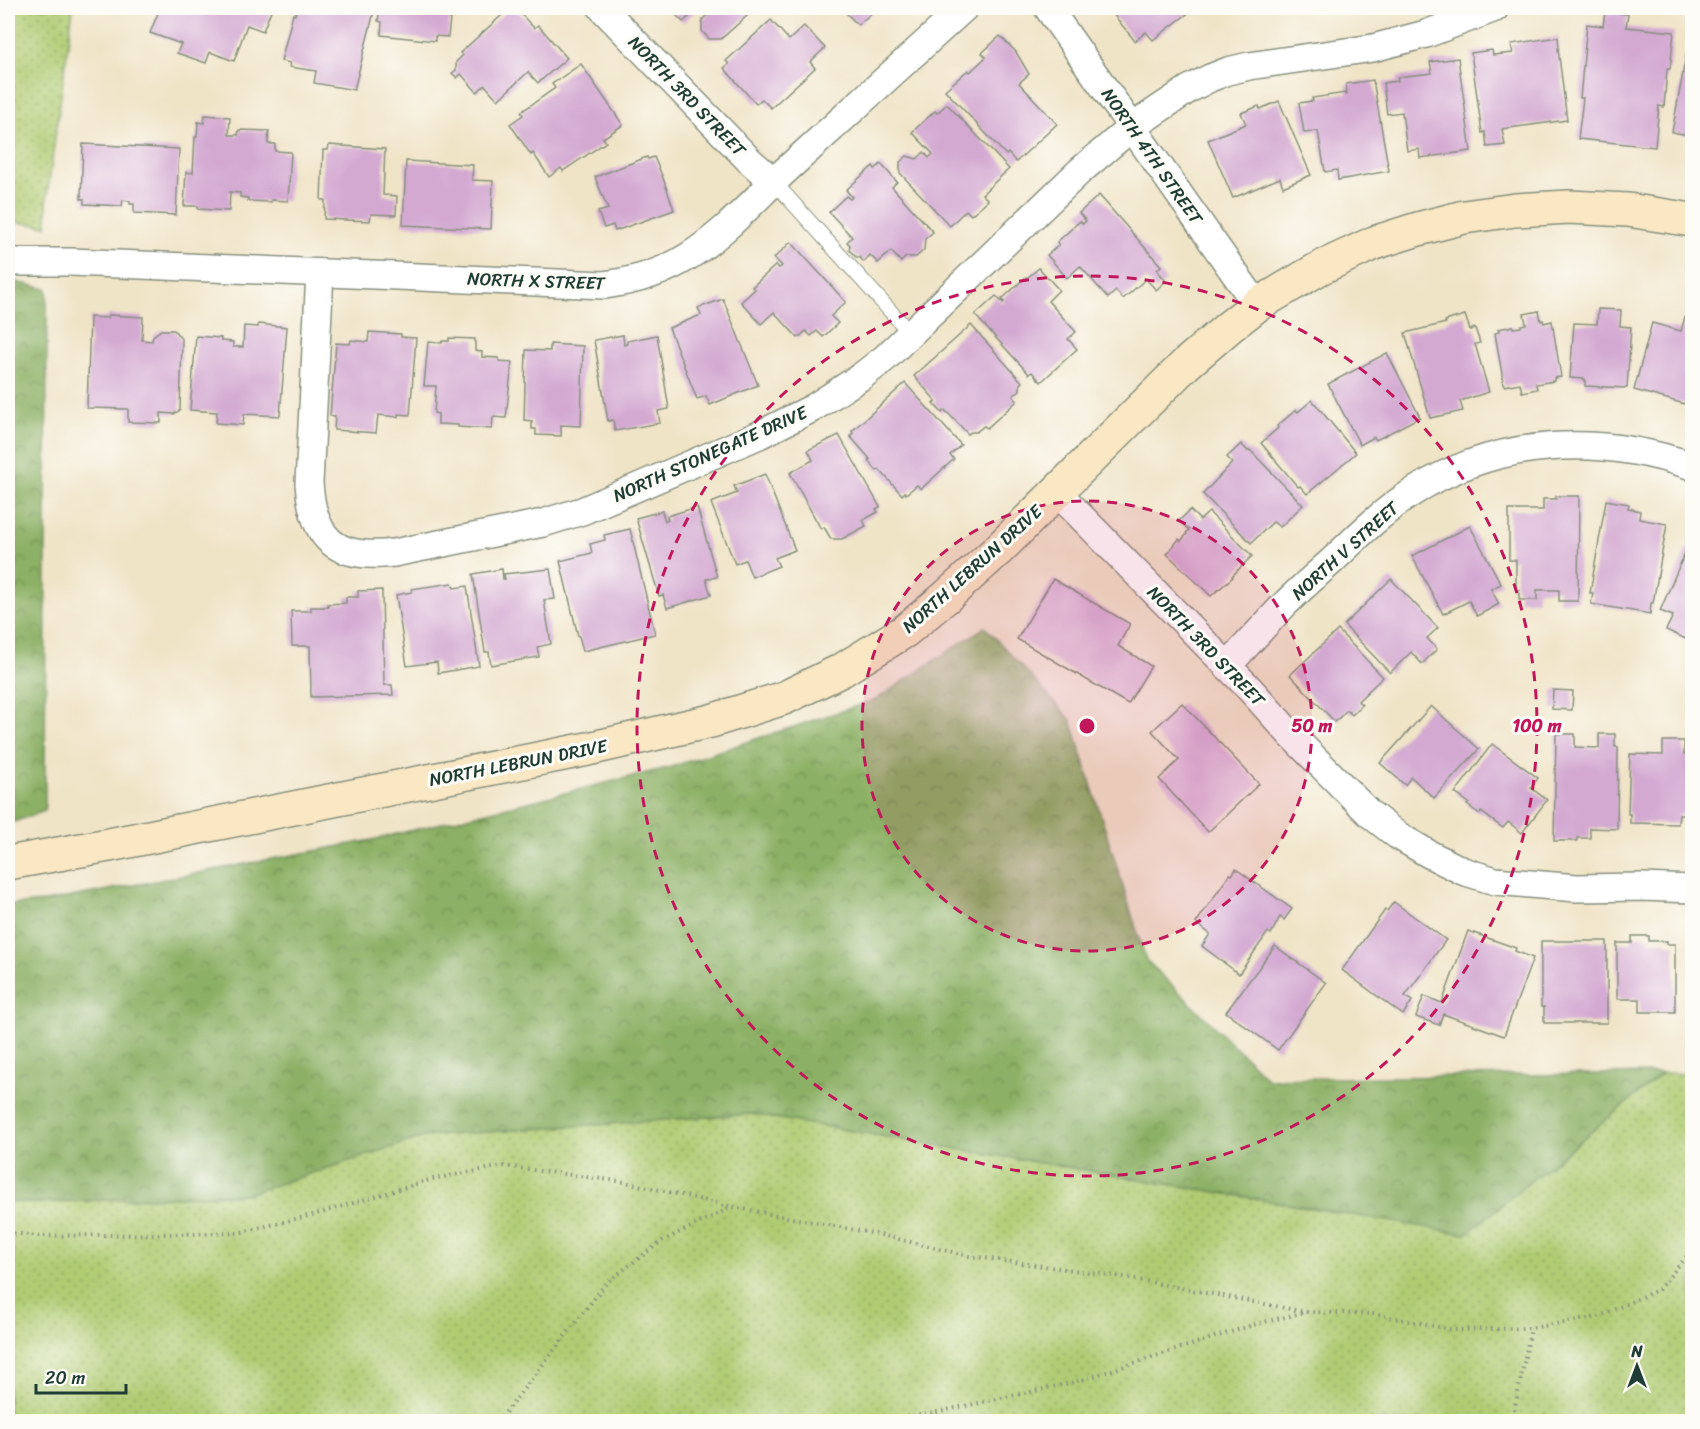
<svg xmlns="http://www.w3.org/2000/svg" width="1700" height="1429" viewBox="0 0 1700 1429" font-family="Sriracha,sans-serif">
  <style>
    .grass { fill: url(#grass-dots); stroke: #688454; stroke-width: 1.5 }
    .forest { fill: url(#forest-crowns); stroke: #56764c; stroke-width: 1.5 }
    .building { fill: #d3a9d2 }
    .lines { fill: none; stroke-linecap: round; stroke-linejoin: round }
    .lane-casing { stroke: #88907e; stroke-width: 16 }
    .street-casing { stroke: #88907e; stroke-width: 30 }
    .secondary-casing { stroke: #88907e; stroke-width: 36 }
    .path { stroke: #88907e; stroke-width: 4; stroke-dasharray: 1.5 4.5; stroke-linecap: butt }
    .lane { stroke: #fff; stroke-width: 14 }
    .street { stroke: #fff; stroke-width: 27 }
    .secondary { stroke: #fae7c3; stroke-width: 33 }
    .ring { fill: none; stroke: #c2185b; stroke-width: 3; stroke-dasharray: 10 8 }
    .labels { text-anchor: middle; stroke-width: 6; stroke-linejoin: round; paint-order: stroke }
    .street-label { font-size: 18px; fill: #1f3d34; stroke: #fdfcf7 }
    .centre { fill: #c2185b; stroke: #fdfcf7; stroke-width: 3 }
    .ring-label { font-size: 18px; text-anchor: middle; font-weight: bold; fill: #c2185b; stroke: #fdfcf7; stroke-width: 6; stroke-linejoin: round; paint-order: stroke }
  </style>
  <defs>
    <pattern id="grass-dots" width="8" height="8" patternUnits="userSpaceOnUse" patternTransform="scale(1.5)"><rect width="8" height="8" fill="#b0cc73"/><path d="M2 2h.1M6 6h.1" fill="none" stroke="#8fa75f" stroke-width="1.8" stroke-linecap="round"/></pattern>
    <pattern id="forest-crowns" width="20" height="18" patternUnits="userSpaceOnUse" patternTransform="scale(1.5)"><rect width="20" height="18" fill="#8cb065"/><path d="M2 6a3 3 0 1 1 6 0M12 15a3 3 0 1 1 6 0" fill="none" stroke="#729054"/></pattern>
  </defs>
  <rect width="100%" height="100%" fill="#fdfcf7"/>
  <filter id="ink" filterUnits="userSpaceOnUse"><feTurbulence type="fractalNoise" baseFrequency=".0167" numOctaves="2"/><feDisplacementMap in="SourceGraphic" scale="12" xChannelSelector="R" yChannelSelector="G"/><feConvolveMatrix kernelMatrix="1 2 1 2 8 2 1 2 1" color-interpolation-filters="sRGB"/></filter>
  <filter id="wash" filterUnits="userSpaceOnUse"><feTurbulence type="fractalNoise" baseFrequency=".008" numOctaves="4" result="noise"/><feDisplacementMap in="SourceGraphic" scale="24" xChannelSelector="R" yChannelSelector="G"/><feGaussianBlur stdDeviation="1.35" result="paint"/><feColorMatrix in="noise" values="0 0 0 0 0 0 0 0 0 0 0 0 0 0 0 0 0 1.4 0 .05"/><feComposite in="paint" operator="in"/></filter>
  <g filter="url(#wash)">
    <rect width="100%" height="100%" fill="#f0e4c7"/>
    <g class="grass">
      <path d="M8 8H73L47 197V226L8 221Z"/>
      <path d="M1663 1073 1692 1074V1421H8V1201L30 1203 247 1194 426 1136 751 1114 1466 1234Z"/>
    </g>
    <g class="forest">
      <path d="M8 280 47 289 45 811 8 824Z"/>
      <path d="M985 627 1071 720 1146 960 1268 1079 1663 1073 1466 1234 751 1114 426 1136 247 1194 30 1203 8 1201V905L45 902 372 840 671 767 875 700Z"/>
    </g>
    <g id="blocks">
      <g class="building">
        <path d="M160 8H272L263 31 247 25 234 61 210 52 206 63 177 53 181 44 150 33Z"/>
        <path d="M297 8H375L354 90 314 83 316 71 289 67 290 63 281 61 293 14 295 15Z"/>
        <path d="M380 8H453L452 18H450L448 37 435 36V41L381 35 382 22 378 21Z"/>
        <path d="M510 8H515L534 28 538 25 567 58 538 83 528 72 498 100 485 85 477 92 461 74 457 78 452 73 456 70V62L463 55 460 53Z"/>
        <path d="M669 8H699L683 22Z"/>
        <path d="M704 8H756L721 39H709L702 31V20L708 14 702 9Z"/>
        <path d="M841 8H877L858 25Z"/>
        <path d="M1108 8H1195L1153 40 1146 32 1135 41Z"/>
        <path d="M1605 12 1628 14 1626 27 1674 32 1670 69H1667L1664 107 1659 106 1655 147 1578 139 1583 98H1580L1587 24 1603 26Z"/>
        <path d="M771 20 789 40 804 26 825 48 810 62 815 68 771 108 762 99 756 104 724 68 729 64 726 61Z"/>
        <path d="M1000 36 1016 52 1029 74 1019 83 1057 124 1016 162 1008 153 1006 155 945 90 968 70 970 72 986 57 982 53Z"/>
        <path d="M1558 37 1559 48H1558L1567 120 1502 129 1505 145 1487 147 1485 132 1482 133 1471 53 1492 50 1493 55 1513 53 1511 44Z"/>
        <path d="M1686 56 1692 58V136L1672 132Z"/>
        <path d="M1458 58 1471 151 1420 158 1419 149 1407 151 1402 112 1387 114 1383 83 1398 81 1397 77 1432 73 1430 62Z"/>
        <path d="M581 64 623 125 603 138 606 142 563 171 561 168 549 177 533 153 531 155 510 124 523 115 521 112 555 88 552 84Z"/>
        <path d="M1373 80 1389 171 1338 180 1337 170 1325 172 1318 131 1304 133 1299 103 1313 101 1312 98 1345 93V95L1347 94 1346 84Z"/>
        <path d="M1279 101 1311 175 1283 187 1280 178 1233 198 1208 140 1246 124 1241 113 1259 106 1260 109Z"/>
        <path d="M947 104 1009 169 982 194 988 200 971 215 966 210 950 226 900 173V162L907 156 917 159 924 152 929 158 933 154 912 132 935 111 937 113Z"/>
        <path d="M205 115 230 117 229 135H238L239 130 269 131 268 144H275V151L291 152 288 201 271 200V202L248 201V198L240 197V193L230 192 229 211 198 209V206H184L186 172 193 173 195 137H197L198 122 204 123Z"/>
        <path d="M83 144 179 149 176 215 134 213V204H130V201L123 200 122 206 84 204V199H81Z"/>
        <path d="M329 145 385 149 383 195 397 196 396 215 371 214 370 221 324 219 325 200H321L323 150H328Z"/>
        <path d="M647 157 648 159 654 157 663 178 674 210 615 231 613 225 604 228 598 212 608 209 595 177Z"/>
        <path d="M406 161 473 165 472 180 493 181 491 229 403 225Z"/>
        <path d="M881 164 897 182 892 187 933 232 925 239 924 250 916 257H906L901 262 891 251 878 263 870 255 864 262 859 257H856L849 250 850 245 847 242 852 237 829 212 846 196 850 199 852 197 846 190 873 166 875 169Z"/>
        <path d="M1099 195 1161 266 1157 270 1166 281 1156 290 1146 279 1123 299 1116 291 1108 298 1080 266 1067 278 1047 255 1059 245 1057 242 1080 221 1083 224 1086 221 1079 213Z"/>
        <path d="M791 242 846 302 831 316 838 323 823 337 817 331 811 336 806 331 798 338 774 312 761 324 741 302 755 289 752 287 776 265 779 268 782 266 774 258Z"/>
        <path d="M1039 268 1059 290 1048 301 1076 332 1068 339 1077 349 1041 382 1032 372 1029 374 975 315 996 296 1003 303 1004 302 1002 299 1026 277 1027 278Z"/>
        <path d="M723 299 758 385 710 405 706 396 697 399 669 328 701 315 698 308Z"/>
        <path d="M1598 309 1621 310 1620 326 1631 327 1627 388 1585 386V379L1570 378 1574 323 1597 324Z"/>
        <path d="M1539 311 1541 321 1543 320 1544 323 1552 321 1561 377 1554 378V381L1536 384 1537 389 1522 392 1520 383 1504 386 1495 333 1499 332 1498 329 1513 326V328L1521 327V325L1526 324 1524 314Z"/>
        <path d="M108 315 143 317 142 340 152 341 153 336 161 330H174L182 340 180 410 174 414 161 413V423L128 422V409L87 408 90 317 108 318Z"/>
        <path d="M1465 315 1470 330 1475 328 1480 343 1475 344 1489 392 1460 401 1463 411 1430 418 1405 333 1446 323 1445 321Z"/>
        <path d="M1685 317 1692 319V406L1634 390 1652 323 1681 331Z"/>
        <path d="M258 324 287 327 280 416 244 414 243 425 216 423 217 412 190 410 196 336 221 338V341L233 342V347H243L244 326 258 327Z"/>
        <path d="M971 325 1022 382 1020 384V390L1013 396 1017 401 987 428 984 426 976 432H971L968 434 945 410 942 413 933 403 936 401 914 376Z"/>
        <path d="M369 332 401 334V337L416 338 410 415 398 414V417L378 415 376 433 334 430 335 417 330 416 336 343 350 344 351 340 368 342Z"/>
        <path d="M623 335 624 345 627 344V341L657 335 669 409 658 411 660 423 615 431 613 420 608 421 594 340Z"/>
        <path d="M449 338 475 339V351L482 352V357L499 358V361L512 362 506 418 493 417 492 429 458 427V425L438 424V414L434 413 436 386H424L428 342 442 343V341H449Z"/>
        <path d="M550 344 583 346 581 426 561 425V436L536 435V429H532V421L524 420 526 350 550 351Z"/>
        <path d="M1387 353 1420 417 1376 440 1374 437 1360 445 1328 384Z"/>
        <path d="M905 383 961 445 950 455 954 459 921 489 917 485 906 494 905 492 902 495 879 469 877 471 868 460 870 459 850 436 853 433 852 431Z"/>
        <path d="M1312 400 1356 453 1307 494 1300 486 1298 487 1261 443 1278 428 1277 426 1296 410 1298 412Z"/>
        <path d="M839 435 880 507 876 509 878 512 863 520 866 526 842 539H831L824 527 821 529 790 473 813 460 808 450Z"/>
        <path d="M1241 444 1248 451 1250 450 1303 505 1280 527 1273 522 1251 543 1203 494 1232 463 1227 457Z"/>
        <path d="M765 474 795 550 775 558 779 566 752 577 745 560 735 564 711 503 737 493 734 486Z"/>
        <path d="M1556 496H1579L1578 601H1559V590H1537V600H1519V590H1516V560H1509V510H1543V499H1556Z"/>
        <path d="M1606 500 1629 504 1628 508 1640 511 1639 519 1667 524 1653 603H1651L1650 614 1591 604 1593 593H1590Z"/>
        <path d="M697 507 717 577 706 579 711 595 667 608 663 595 659 596 636 518 662 511 665 521 668 520 667 516Z"/>
        <path d="M1190 510 1200 520 1209 512 1252 556 1232 576 1233 577 1211 596 1167 554 1179 539 1181 541 1187 534 1186 533 1189 530 1179 521Z"/>
        <path d="M1470 526 1501 584 1491 589 1499 604 1477 616 1469 601 1443 614 1412 556Z"/>
        <path d="M630 529 655 634 583 651 579 636H578L560 561 592 553 590 544 605 540 604 535Z"/>
        <path d="M1687 548 1692 550V631L1688 640 1666 630 1673 616 1660 611Z"/>
        <path d="M502 569 503 579H505L504 574 550 569 555 599 544 600 551 644 537 647 539 657 491 665 489 652H485L473 574Z"/>
        <path d="M1053 579 1130 624 1118 646 1151 666 1128 704 1017 639Z"/>
        <path d="M1391 579 1438 628 1427 638 1437 649 1422 664 1411 652 1390 673 1344 625Z"/>
        <path d="M452 583 454 588 467 586 479 666 438 673 437 662 407 666 396 595 412 592 411 589Z"/>
        <path d="M382 590 384 685H392L393 695 311 697 310 646H292L291 611H311V607H328L327 604 346 603V597H358V591Z"/>
        <path d="M1338 630 1383 677 1358 701 1362 705 1352 715 1347 710 1335 722 1290 675Z"/>
        <path d="M1553 690 1573 691 1572 710 1552 709Z"/>
        <path d="M1182 703 1259 784 1208 832 1159 779 1179 760 1152 731Z"/>
        <path d="M1431 706 1479 749 1434 798 1411 777 1405 785 1380 763Z"/>
        <path d="M1556 734H1575V747L1599 748V734H1615V747H1618L1617 829 1590 828V838H1577V841H1554Z"/>
        <path d="M1663 741H1684V754L1692 755V814H1679L1678 824 1630 823V814H1628L1630 754 1663 755Z"/>
        <path d="M1492 744 1538 778 1531 788 1547 800 1522 833 1508 822 1503 828 1481 812 1480 814 1467 805 1469 803 1455 793Z"/>
        <path d="M1236 869 1292 909 1284 920 1280 917 1271 934 1268 932 1239 974 1202 946 1210 934 1196 923 1230 874 1232 875Z"/>
        <path d="M1394 902 1446 940 1405 996 1412 1001 1403 1015 1342 970 1385 910 1387 911Z"/>
        <path d="M1468 931 1516 948 1515 951 1533 958 1504 1036 1443 1014 1439 1025 1416 1017 1424 996 1442 1003Z"/>
        <path d="M1632 936H1649V941H1667V944H1675V1012H1640V999H1617V943H1632Z"/>
        <path d="M1541 941H1607V1023H1544V1007H1541Z"/>
        <path d="M1275 946 1326 983 1278 1050 1226 1012Z"/>
      </g>
    </g>
  </g>
  <g filter="url(#ink)">
    <use href="#blocks" fill-opacity="0" stroke="#88907e" stroke-width="1.5"/>
    <g class="lines">
      <g class="lane-casing">
        <path id="lane" d="M774 182 911 334"/>
      </g>
      <g class="street-casing">
        <g id="street">
          <path d="M602 8 750 161 774 182"/>
          <path d="M1048 8 1257 305"/>
          <path d="M8 262H71L604 285C635 281 663 273 689 256 725 233 754 200 785 171 845 117 904 62 964 8"/>
          <path d="M320 273 309 483C313 541 337 560 394 553L543 523 582 511 759 435 813 408 862 376 885 358 1080 171 1132 127 1189 89 1210 78 1228 71 1249 66 1373 48 1426 34 1495 8"/>
          <path d="M1057 492 1248 687 1291 735 1370 814 1397 835 1429 854 1463 871 1495 881 1577 888 1642 887 1692 889"/>
          <path d="M1227 666C1246 646 1264 626 1283 606 1299 590 1316 575 1333 560 1358 536 1383 511 1413 492 1498 438 1599 434 1692 466"/>
        </g>
      </g>
      <g class="secondary-casing">
        <path id="secondary" d="M8 863 109 845 588 749 711 721 784 698 842 670 905 631 946 597 999 549 1186 364 1229 327 1257 305 1320 268 1374 243 1418 229 1464 217 1515 210 1569 207 1628 210 1692 220"/>
      </g>
      <g class="path">
        <path d="M8 1233 40 1236 238 1233 320 1213 433 1179 503 1166 625 1182 733 1207 877 1234 969 1256 1124 1277 1306 1312"/>
        <path d="M498 1422 607 1282 662 1241 732 1207"/>
        <path d="M865 1422 928 1414 1075 1382 1256 1324 1306 1312 1374 1314 1454 1330 1531 1328 1598 1317 1659 1289 1692 1250"/>
        <path d="M1512 1422 1531 1328"/>
      </g>
      <use href="#lane" class="lane"/>
      <use href="#street" class="street"/>
      <use href="#secondary" class="secondary"/>
    </g>
  </g>
  <circle cx="1087" cy="726" r="225" fill="#c2185b" fill-opacity=".12"/>
  <g class="ring">
    <circle cx="1087" cy="726" r="225"/>
    <circle cx="1087" cy="726" r="450"/>
  </g>
  <g class="labels">
    <g class="street-label">
      <text transform="translate(687 96) rotate(46)" y="6">NORTH 3RD STREET</text>
      <text transform="translate(1152 156) rotate(55)" y="6">NORTH 4TH STREET</text>
      <text transform="translate(536 281) rotate(2)" y="6">NORTH X STREET</text>
      <text transform="translate(710 454) rotate(-24)" y="6">NORTH STONEGATE DRIVE</text>
      <text transform="translate(1345 551) rotate(-42)" y="6">NORTH V STREET</text>
      <text transform="translate(972 569) rotate(-42)" y="6">NORTH LEBRUN DRIVE</text>
      <text transform="translate(1206 646) rotate(46)" y="6">NORTH 3RD STREET</text>
      <text transform="translate(518 763) rotate(-11)" y="6">NORTH LEBRUN DRIVE</text>
    </g>
  </g>
  <circle cx="1087" cy="726" r="9" class="centre"/>
  <g class="ring-label">
    <text x="1312" y="732">50 m</text>
    <text x="1537" y="732">100 m</text>
  </g>
  <rect width="1700" height="1429" fill="none" stroke="#fdfcf7" stroke-width="30"/>
  <g transform="translate(1637 1366)" stroke="#fdfcf7" stroke-width="4.5" paint-order="stroke">
  <path d="M0-4.5L10 22L0 15L-10 22Z" fill="#1f3d34"/>
  <text y="-9" font-size="16" font-weight="bold" text-anchor="middle" fill="#1f3d34">N</text>
  </g>
  <path d="M36 1384v9h90v-9" fill="none" stroke="#1f3d34" stroke-width="3"/>
  <text x="45" y="1384" font-size="18" fill="#1f3d34" stroke="#fdfcf7" stroke-width="4.5" paint-order="stroke">20 m</text>
</svg>
